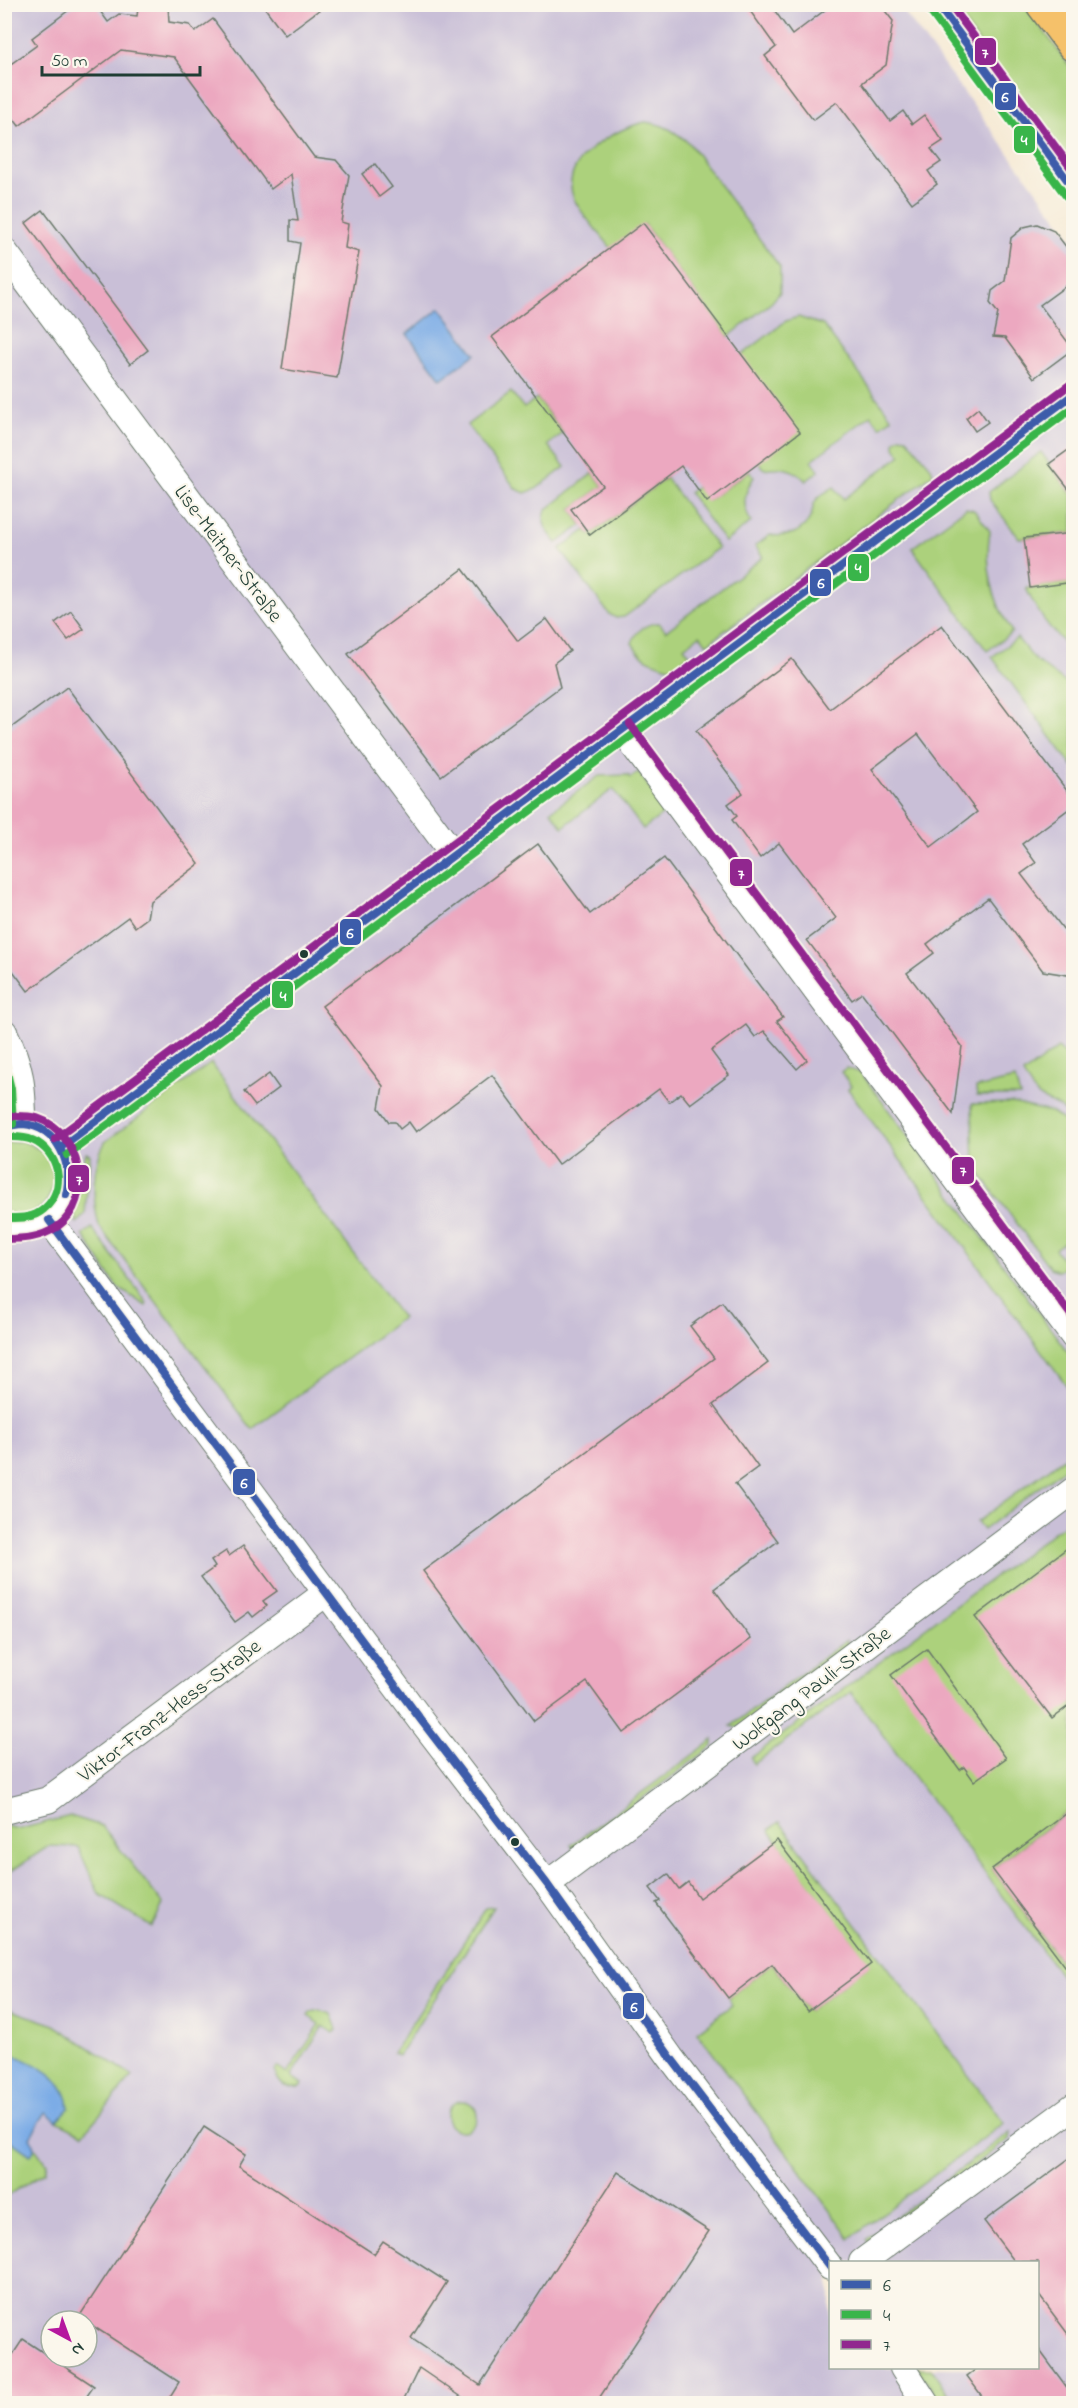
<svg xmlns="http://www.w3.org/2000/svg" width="1078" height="2408" viewBox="0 0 1078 2408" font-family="'Indie Flower',sans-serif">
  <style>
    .industrial { fill: #c9bfd7; fill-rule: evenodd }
    .green { fill: #acd17b; stroke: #668758; stroke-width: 1.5 }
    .water { fill: #7bace6; stroke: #4d748d; stroke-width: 1.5 }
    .building { fill: #eca8c0; fill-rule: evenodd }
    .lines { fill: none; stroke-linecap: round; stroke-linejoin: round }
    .minor-casing { stroke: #6a796b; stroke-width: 28 }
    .major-casing { stroke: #6a796b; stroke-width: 36 }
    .minor { stroke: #fff; stroke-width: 26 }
    .major { stroke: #f5c16b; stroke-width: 33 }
    .bus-1-casing { stroke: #fbf7ec; stroke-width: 12 }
    .bus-2-casing { stroke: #fbf7ec; stroke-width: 12 }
    .bus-3-casing { stroke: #fbf7ec; stroke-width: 12 }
    .bus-1 { stroke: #3c5caa; stroke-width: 8 }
    .bus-2 { stroke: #39b54a; stroke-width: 8 }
    .bus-3 { stroke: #91278f; stroke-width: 8 }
    .bus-dot { fill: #1f3d34; stroke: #fbf7ec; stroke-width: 2 }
    .labels { text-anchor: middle; stroke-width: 4.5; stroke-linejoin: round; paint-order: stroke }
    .street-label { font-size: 21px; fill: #1f3d34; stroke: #fbf7ec }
    .line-badge { stroke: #fbf7ec; stroke-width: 2 }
    .badge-label { font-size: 16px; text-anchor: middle; font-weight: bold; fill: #fff }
  </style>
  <rect width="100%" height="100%" fill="#fbf7ec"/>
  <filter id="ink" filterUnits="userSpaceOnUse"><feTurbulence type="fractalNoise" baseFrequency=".0167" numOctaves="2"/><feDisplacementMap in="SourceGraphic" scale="12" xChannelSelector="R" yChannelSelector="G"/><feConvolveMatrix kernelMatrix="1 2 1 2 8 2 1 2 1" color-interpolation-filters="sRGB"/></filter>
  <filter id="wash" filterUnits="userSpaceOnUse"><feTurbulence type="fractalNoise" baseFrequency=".008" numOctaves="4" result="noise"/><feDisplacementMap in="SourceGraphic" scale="24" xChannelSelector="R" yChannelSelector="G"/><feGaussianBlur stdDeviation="1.35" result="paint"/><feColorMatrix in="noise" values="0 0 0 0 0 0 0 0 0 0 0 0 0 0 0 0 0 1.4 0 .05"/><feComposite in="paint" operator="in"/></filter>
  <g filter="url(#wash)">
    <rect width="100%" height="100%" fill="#f5e8d1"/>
    <path class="industrial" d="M5 5H899L1073 240V2403H5ZM830 2262H1038V2368H830ZM51 2321H87V2357H51Z"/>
    <g class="green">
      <path d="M951 5H1025L1073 71V169Z"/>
      <path d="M645 122C664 124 674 131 689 143L780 267V292L772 302 728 337 644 224 611 248C600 233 582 216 574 199 557 160 615 129 645 122Z"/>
      <path d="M798 317 823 325 892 418 880 427 871 415 812 460 819 471 806 481C794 468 781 466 764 469L759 463 742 355 786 321Z"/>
      <path d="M511 392 524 408 537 398 563 433 548 445 565 467 536 489 525 493 516 489 467 425Z"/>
      <path d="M900 437 907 438 931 467 933 474 707 644 700 635 684 647 690 655 673 668C654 663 642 660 632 643 636 631 646 623 659 623L666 631 763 557 755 546 770 535C787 538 803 533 811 516 813 512 812 506 815 502 818 496 828 491 834 487L844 499 901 455 895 447V441Z"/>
      <path d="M1041 452 1073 496V533L1019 538 990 500 989 492Z"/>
      <path d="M749 471 754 477C743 493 742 506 751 522L725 542 689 493 697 487 708 501Z"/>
      <path d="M593 473 603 486 571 509 582 525 557 543C548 532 540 525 546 510Z"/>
      <path d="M666 478 718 548 624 617 616 618 609 614 560 549 586 530 590 535Z"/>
      <path d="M966 508 974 510 990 531C984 567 993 601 1012 632L987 651 912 548Z"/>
      <path d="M1073 582 1074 646 1072 650C1051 632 1037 613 1026 588Z"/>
      <path d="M1017 638 1035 660 1073 688V767L992 657Z"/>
      <path d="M638 772 667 811 643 829 613 789 563 827 551 811 599 776 628 775 630 778Z"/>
      <path d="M1073 1028V1117C1050 1097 1039 1107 1023 1074L1058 1048 1066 1055 1073 1048 1065 1041Z"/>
      <path d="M211 1063 402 1318 252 1429 99 1226C92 1197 91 1169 105 1142Z"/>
      <path d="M846 1068 861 1073 1073 1359V1394L848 1089 851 1086 841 1072Z"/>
      <path d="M1015 1079 1020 1096H977L976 1088Z"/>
      <path d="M1012 1103 1051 1112 1073 1126V1235L1055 1249 1067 1265 1059 1271 1050 1268 974 1166 972 1104Z"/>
      <path d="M21 1141C80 1158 50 1231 5 1212V1143Z"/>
      <path d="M86 1153 90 1155 85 1214 77 1223C70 1209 79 1199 81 1186 83 1173 81 1165 86 1153Z"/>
      <path d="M92 1228 147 1303 146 1306 117 1287 83 1235Z"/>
      <path d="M1073 1451V1462L983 1530 977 1522Z"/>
      <path d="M1073 1518V1808L992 1869 1073 1978V1992L851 1692 754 1764 751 1758Z"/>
      <path d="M847 1640V1647L737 1728 731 1726Z"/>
      <path d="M713 1740V1746L573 1849 571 1845Z"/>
      <path d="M70 1816 102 1826 163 1904 152 1927 99 1894 78 1847 49 1846 5 1875V1826L20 1829Z"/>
      <path d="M780 1822 1004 2123 850 2238 697 2032 732 2005 728 1998 772 1964 808 2011 870 1964 769 1830Z"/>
      <path d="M494 1907 398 2056 393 2053 486 1908Z"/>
      <path d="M5 2008 55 2025 133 2076 83 2134 57 2121 69 2108 16 2056 5 2060Z"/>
      <path d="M319 2010 331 2014 337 2029 334 2033 323 2026 291 2076 302 2084 300 2087C285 2088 279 2086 275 2071L277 2067 287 2074 320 2024 308 2016 311 2012Z"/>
      <circle cx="462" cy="2116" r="15"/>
      <path d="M1010 2132 1009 2139 869 2244 866 2240Z"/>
      <path d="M5 2137 30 2155 35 2147 47 2164 45 2172 5 2197Z"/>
      <path d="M917 2368H931L956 2403H941Z"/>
    </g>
    <g class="water">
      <path d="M440 308 475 354 441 379 407 334Z"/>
      <path d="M16 2056C40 2065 68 2080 69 2108L57 2121 46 2112 30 2137 35 2147 31 2155 5 2137V2060Z"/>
    </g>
    <g id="blocks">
      <g class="building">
        <path d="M77 4H95L108 22 119 14 137 16 138 8H142V4H168L169 22 190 25 195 32 213 19 314 157 336 160 349 175 341 222 348 224 345 248 359 252 337 378 282 369 300 243 290 241V220L298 221 291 174 271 189 174 57 121 50 19 126 4 106V69L37 45 32 38Z"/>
        <path d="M262 4H327L285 35Z"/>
        <path d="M745 4H770L792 35 833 4 882 7 893 21 886 65 862 83 890 121 903 111 912 124 924 115 943 141 931 149 941 162 928 171 937 184 912 203 837 102 813 120 765 56 776 47Z"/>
        <path d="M375 164 392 187 379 197 362 174Z"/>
        <path d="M43 210 148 350 130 364 26 223Z"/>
        <path d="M643 223 800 432 707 502 681 466 590 535 571 509 603 486 492 337Z"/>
        <path d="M1037 224 1054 231 1074 257V280L1040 305 1073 349 1034 378 1005 338 993 337 998 313 990 303 992 291 1005 281 1011 238 1024 227Z"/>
        <path d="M978 408 988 422 975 431 966 418Z"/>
        <path d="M1074 446V496L1049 464Z"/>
        <path d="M1074 533V582L1030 588 1024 538Z"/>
        <path d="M463 569 518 641 547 619 570 651 554 663 560 687 441 776 348 654Z"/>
        <path d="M71 611 84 629 68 640 55 623Z"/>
        <path d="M942 625 1074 800V805L1022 844 1036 863 1021 874 1074 943V976L1043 971 988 898 927 944 934 953 907 973 962 1046 953 1114 862 993 852 1000 807 940 836 918 779 843 760 858 732 820 737 816 728 804 743 793 696 731 792 659 830 709ZM918 734 977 812 931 847 872 769Z"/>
        <path d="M67 687 199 864 150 901 147 918 135 927 128 917 28 991 4 959V733Z"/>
        <path d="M538 844 590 914 664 858 783 1017 777 1021 807 1060 797 1069 764 1031 755 1037 746 1025 711 1051 729 1075 690 1104 681 1093 669 1102 659 1089 558 1165 492 1075 416 1132 409 1122 400 1129 395 1122H389L379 1108 383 1086 322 1006Z"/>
        <path d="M269 1074 279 1088 255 1106 244 1092Z"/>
        <path d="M722 1302 768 1363 713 1405 758 1467 735 1484 778 1541 714 1589 751 1639 624 1733 587 1682 534 1721 423 1571 714 1358 690 1326Z"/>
        <path d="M1074 1543V1702L1052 1718 975 1617Z"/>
        <path d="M243 1546 277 1591 263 1601 267 1606 253 1617 249 1612 235 1622 201 1577 215 1567 211 1561 226 1551 229 1556Z"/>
        <path d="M927 1649 1006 1758 974 1781 964 1767 960 1770 891 1675Z"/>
        <path d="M1074 1808V1978L992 1869Z"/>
        <path d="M777 1840 871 1964 808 2011 772 1964 728 1998 656 1903 660 1901 650 1888 668 1874 679 1889 688 1882 699 1898Z"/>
        <path d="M204 2127 246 2154 239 2166 374 2254 383 2241 447 2282 411 2338 480 2385 618 2172 709 2231 596 2403H468L469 2402 419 2368 402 2403H166L179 2382 79 2317Z"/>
        <path d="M1074 2155V2342L1038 2294V2262H1015L984 2221Z"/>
        <path d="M23 2339 94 2386 82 2403H4V2368Z"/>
        <path d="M1038 2348 1074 2397V2403H987L967 2376 979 2367H1038Z"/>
      </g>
    </g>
  </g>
  <g filter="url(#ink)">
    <use href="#blocks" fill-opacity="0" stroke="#6a796b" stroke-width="1.5"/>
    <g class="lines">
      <g class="minor-casing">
        <g id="minor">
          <path d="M937 4 1074 190"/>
          <path d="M4 251 454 855"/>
          <path d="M622 730 1074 1337"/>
          <path d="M4 1032C21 1066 23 1087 23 1124"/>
          <path d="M4 1126C95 1117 86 1243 4 1229"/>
          <path d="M61 1147 1074 394"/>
          <path d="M49 1220 421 1720 547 1884 671 2058 830 2267"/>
          <path d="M4 1811 48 1800 326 1593"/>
          <path d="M547 1884 1074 1490"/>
          <path d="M862 2262 1074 2106"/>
          <path d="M903 2368 926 2404"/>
        </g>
      </g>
      <g class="major-casing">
        <path id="major" d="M1043 4 1074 45"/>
      </g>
      <use href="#minor" class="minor"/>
      <use href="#major" class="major"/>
      <g class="bus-1-casing">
        <g id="bus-1">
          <path d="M937 4 1074 189"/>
          <path d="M4 1126C11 1126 17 1124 23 1124 59 1127 73 1165 66 1195"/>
          <path d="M61 1147 1074 394"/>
          <path d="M49 1220 421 1720 547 1884 671 2058 830 2267"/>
        </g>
      </g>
      <g class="bus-2-casing">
        <g id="bus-2">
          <path d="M929 10 1066 196"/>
          <path d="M4 1060 11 1089 13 1124"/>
          <path d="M4 1137C13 1137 24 1136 32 1140 59 1151 68 1189 44 1209 33 1219 18 1218 4 1218"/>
          <path d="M67 1155 1074 407"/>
        </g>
      </g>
      <g class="bus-3-casing">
        <g id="bus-3">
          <path d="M950 4 1074 172"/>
          <path d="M630 724 1074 1319"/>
          <path d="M55 1139 1068 386"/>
          <path d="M4 1239C24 1239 40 1238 57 1227 96 1199 80 1132 37 1118 27 1115 15 1116 5 1116"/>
        </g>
      </g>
      <use href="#bus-1" class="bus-1"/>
      <use href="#bus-2" class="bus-2"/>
      <use href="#bus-3" class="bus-3"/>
    </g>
  </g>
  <g class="bus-dot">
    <circle cx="304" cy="954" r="5"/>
    <circle cx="515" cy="1842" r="5"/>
  </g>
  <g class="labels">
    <g class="street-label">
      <text transform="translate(229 553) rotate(53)" y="7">Lise-Meitner-Straße</text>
      <text transform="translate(811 1688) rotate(-37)" y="7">Wolfgang Pauli-Straße</text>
      <text transform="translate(169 1710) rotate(-37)" y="7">Viktor-Franz-Hess-Straße</text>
    </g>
  </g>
  <g class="line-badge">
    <rect x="974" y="37" width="23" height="29" rx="6" fill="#91278f"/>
    <rect x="994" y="82" width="23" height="29" rx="6" fill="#3c5caa"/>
    <rect x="1013" y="125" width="23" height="29" rx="6" fill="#39b54a"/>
    <rect x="847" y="553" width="23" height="29" rx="6" fill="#39b54a"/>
    <rect x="809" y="568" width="23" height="29" rx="6" fill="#3c5caa"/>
    <rect x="729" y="858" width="24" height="29" rx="6" fill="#91278f"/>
    <rect x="339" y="918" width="23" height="28" rx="6" fill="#3c5caa"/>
    <rect x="271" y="980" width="23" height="29" rx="6" fill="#39b54a"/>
    <rect x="951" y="1156" width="24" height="29" rx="6" fill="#91278f"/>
    <rect x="67" y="1164" width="23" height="29" rx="6" fill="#91278f"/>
    <rect x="232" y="1468" width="24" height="28" rx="6" fill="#3c5caa"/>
    <rect x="622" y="1992" width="23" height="28" rx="6" fill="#3c5caa"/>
  </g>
  <g class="badge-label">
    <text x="985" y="58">7</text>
    <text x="1005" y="102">6</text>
    <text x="1024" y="145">4</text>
    <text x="858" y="573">4</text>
    <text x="821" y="588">6</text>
    <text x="741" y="879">7</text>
    <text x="350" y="938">6</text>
    <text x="283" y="1001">4</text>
    <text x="963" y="1176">7</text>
    <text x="79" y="1185">7</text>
    <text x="244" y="1488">6</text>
    <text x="634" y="2012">6</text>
  </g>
  <rect width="1078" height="2408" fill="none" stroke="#fbf7ec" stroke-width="24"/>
  <rect x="829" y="2261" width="210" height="108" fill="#fbf7ec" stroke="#a3ada2" stroke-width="1.5"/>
  <rect x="841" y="2280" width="30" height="9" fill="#3c5caa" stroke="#a3ada2" stroke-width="1.5"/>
  <text x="883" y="2291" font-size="18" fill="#1f3d34">6</text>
  <rect x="841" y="2310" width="30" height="9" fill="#39b54a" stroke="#a3ada2" stroke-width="1.5"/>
  <text x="883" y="2321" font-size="18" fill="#1f3d34">4</text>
  <rect x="841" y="2340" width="30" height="9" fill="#91278f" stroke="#a3ada2" stroke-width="1.5"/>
  <text x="883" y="2351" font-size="18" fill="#1f3d34">7</text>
  <g transform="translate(69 2339) rotate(139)"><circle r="28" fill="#fbf7ec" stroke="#a3ada2" stroke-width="1.5"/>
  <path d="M0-4.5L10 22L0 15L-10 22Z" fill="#b5179e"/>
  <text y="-9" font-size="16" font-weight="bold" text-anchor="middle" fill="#1f3d34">N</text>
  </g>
  <path d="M42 66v9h158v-9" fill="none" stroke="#1f3d34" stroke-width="3"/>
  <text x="51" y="66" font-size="18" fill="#1f3d34" stroke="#fbf7ec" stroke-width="4.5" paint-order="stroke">50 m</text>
</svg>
